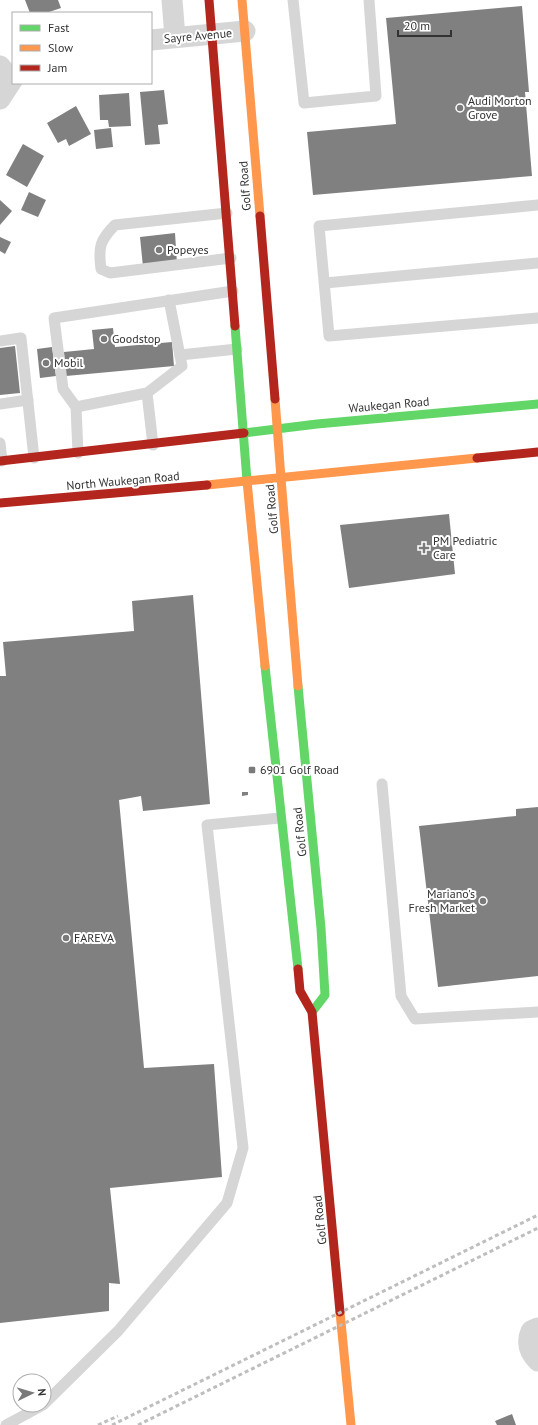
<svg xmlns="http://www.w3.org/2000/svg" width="538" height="1425" viewBox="0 0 538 1425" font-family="'PT Sans',sans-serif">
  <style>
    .building { fill: #808080 }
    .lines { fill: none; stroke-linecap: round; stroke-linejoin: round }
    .lane { stroke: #d6d6d6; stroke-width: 11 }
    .street { stroke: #d6d6d6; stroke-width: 21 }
    .fast { stroke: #63d668; stroke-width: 9 }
    .slow { stroke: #ff974d; stroke-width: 9 }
    .jam { stroke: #b3261e; stroke-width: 9 }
    .rail { stroke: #bebebe; stroke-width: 3; stroke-dasharray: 4 3; stroke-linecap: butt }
    .poi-dot { fill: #7a7a7a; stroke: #fff; stroke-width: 1.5 }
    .labels { text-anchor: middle; stroke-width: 4; stroke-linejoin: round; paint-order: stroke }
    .street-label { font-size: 12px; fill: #323232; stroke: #fff }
    .poi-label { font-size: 12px; fill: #323232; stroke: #fff; text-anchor: start }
  </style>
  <rect width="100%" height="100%" fill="#fff"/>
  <g class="building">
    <path d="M25 0H58L61 8 46 13H30Z"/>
    <path d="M522 6 529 92H525L532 176 313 195 307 132 396 124 386 18Z"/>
    <path d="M164 90 168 124 158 125 160 144 145 145 140 92Z"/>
    <path d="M129 93 131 126 109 127 108 120H100L99 95Z"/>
    <path d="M76 106 91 134 69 146 66 139 58 143 47 123Z"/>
    <path d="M111 128 113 147 96 149 94 130Z"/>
    <path d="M23 144 44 156 27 187 6 175Z"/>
    <path d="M29 192 46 200 38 217 21 210Z"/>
    <path d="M0 200 12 211 0 225Z"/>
    <path d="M175 233 177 264 143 267 140 237Z"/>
    <path d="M0 237 11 242 5 254 0 251Z"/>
    <path d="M113 328 115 347 172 342 174 366 66 376 64 352 94 349 92 330Z"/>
    <path d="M15 346 20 393 0 395V348Z"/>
    <path d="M52 347 56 376 40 378 37 349Z"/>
    <path d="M449 514 455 574 349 588 340 525Z"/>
    <path d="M193 595 210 804 143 811 141 796 119 800 144 1068 214 1064 222 1177 110 1188 120 1284 109 1283V1311L0 1323V676H6L3 642 134 631 132 601Z"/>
    <path d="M242 792H248V795L242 796Z"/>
    <path d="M538 807V976L438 987 419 826 516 816V809Z"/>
    <path d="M512 1414 516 1425H497L495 1421Z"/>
  </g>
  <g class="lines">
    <g class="lane">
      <path d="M293 0 304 103 376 96 369 0"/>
      <path d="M538 205 319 226 329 336 538 318"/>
      <path d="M227 213 115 225C100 240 98 247 101 269L110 273 231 258"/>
      <path d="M325 283 538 263"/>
      <path d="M0 341 21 338 34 458"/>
      <path d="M180 355 237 349"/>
      <path d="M147 393 153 445"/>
      <path d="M0 404 28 400"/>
      <path d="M76 407 147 393 182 366 169 300"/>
      <path d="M0 443 2 461"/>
      <path d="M78 453 76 407 63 389 54 318 233 291"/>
      <path d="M382 784 401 996 415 1019 538 1012"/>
      <path d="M44 1404 118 1331 227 1203 243 1148 207 825 280 818"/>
      <path d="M6 1425 43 1405"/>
    </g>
    <g class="street">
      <path d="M172 0 175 37"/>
      <path d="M151 40 245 31"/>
      <path d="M0 66 11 80"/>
      <path d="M0 99 13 79"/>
      <path d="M538 1328 531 1331C526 1343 529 1352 538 1361"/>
    </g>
    <g class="fast">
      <path d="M235 326 247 481"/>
      <path d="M244 433 317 424 538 404"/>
      <path d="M265 666 298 969"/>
      <path d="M298 686 321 928 325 995 312 1012"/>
    </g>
    <g class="slow">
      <path d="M242 0 260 216"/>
      <path d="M275 399 281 478"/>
      <path d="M281 478 298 686"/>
      <path d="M247 481 265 666"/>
      <path d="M207 485 477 458"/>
      <path d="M340 1312 351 1425"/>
    </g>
    <g class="jam">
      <path d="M209 0 235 326"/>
      <path d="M260 216 275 399"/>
      <path d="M477 458 538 452"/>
      <path d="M0 461 244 433"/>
      <path d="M0 503 207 485"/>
      <path d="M298 969 300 991 312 1012 340 1312"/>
    </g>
    <g class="rail">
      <path d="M98 1425 118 1416"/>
      <path d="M112 1425 538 1215"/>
      <path d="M138 1425 538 1228"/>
    </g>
  </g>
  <g class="poi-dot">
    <circle cx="460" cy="108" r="4"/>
    <circle cx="159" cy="250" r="4"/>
    <circle cx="104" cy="339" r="4"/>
    <circle cx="46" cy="363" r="4"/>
    <path d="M422 542h4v4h4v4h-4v4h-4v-4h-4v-4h4z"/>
    <rect x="248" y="766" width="8" height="8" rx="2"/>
    <circle cx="483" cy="901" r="4"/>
    <circle cx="66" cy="938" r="4"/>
  </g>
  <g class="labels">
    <g class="street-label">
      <text transform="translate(198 36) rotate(-5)" y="4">Sayre Avenue</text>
      <text transform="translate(245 186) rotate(-94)" y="4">Golf Road</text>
      <text transform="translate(389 405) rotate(-5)" y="4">Waukegan Road</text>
      <text transform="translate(123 481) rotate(-5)" y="4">North Waukegan Road</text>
      <text transform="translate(272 509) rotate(-95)" y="4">Golf Road</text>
      <text transform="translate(300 832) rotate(-96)" y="4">Golf Road</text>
      <text transform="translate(320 1220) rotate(-96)" y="4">Golf Road</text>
    </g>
    <g class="poi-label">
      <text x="468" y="105">Audi Morton<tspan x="468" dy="14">Grove</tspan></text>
      <text x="167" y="254">Popeyes</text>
      <text x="112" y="343">Goodstop</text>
      <text x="54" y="367">Mobil</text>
      <text x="433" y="545">PM Pediatric<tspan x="433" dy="14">Care</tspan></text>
      <text x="260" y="774">6901 Golf Road</text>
      <text x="475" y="898" text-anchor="end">Mariano's<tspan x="475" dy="14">Fresh Market</tspan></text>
      <text x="74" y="942">FAREVA</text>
    </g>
  </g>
  <rect x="12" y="12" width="140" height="72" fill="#ffffff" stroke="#adadad"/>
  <rect x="20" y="25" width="20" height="6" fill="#63d668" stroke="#adadad"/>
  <text x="48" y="32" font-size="12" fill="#323232">Fast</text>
  <rect x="20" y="45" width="20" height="6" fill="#ff974d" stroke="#adadad"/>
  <text x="48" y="52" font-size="12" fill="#323232">Slow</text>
  <rect x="20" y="65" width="20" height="6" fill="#b3261e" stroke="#adadad"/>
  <text x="48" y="72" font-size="12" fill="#323232">Jam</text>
  <g transform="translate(32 1393) rotate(85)"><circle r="19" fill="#ffffff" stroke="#adadad"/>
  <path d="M0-3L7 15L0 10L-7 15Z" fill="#7a7a7a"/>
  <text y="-6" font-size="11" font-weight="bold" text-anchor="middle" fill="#323232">N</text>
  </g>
  <path d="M398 30v6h53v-6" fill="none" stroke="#323232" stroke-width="2"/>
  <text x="404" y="30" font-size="12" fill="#323232" stroke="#ffffff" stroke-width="3" paint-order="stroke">20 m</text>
</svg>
